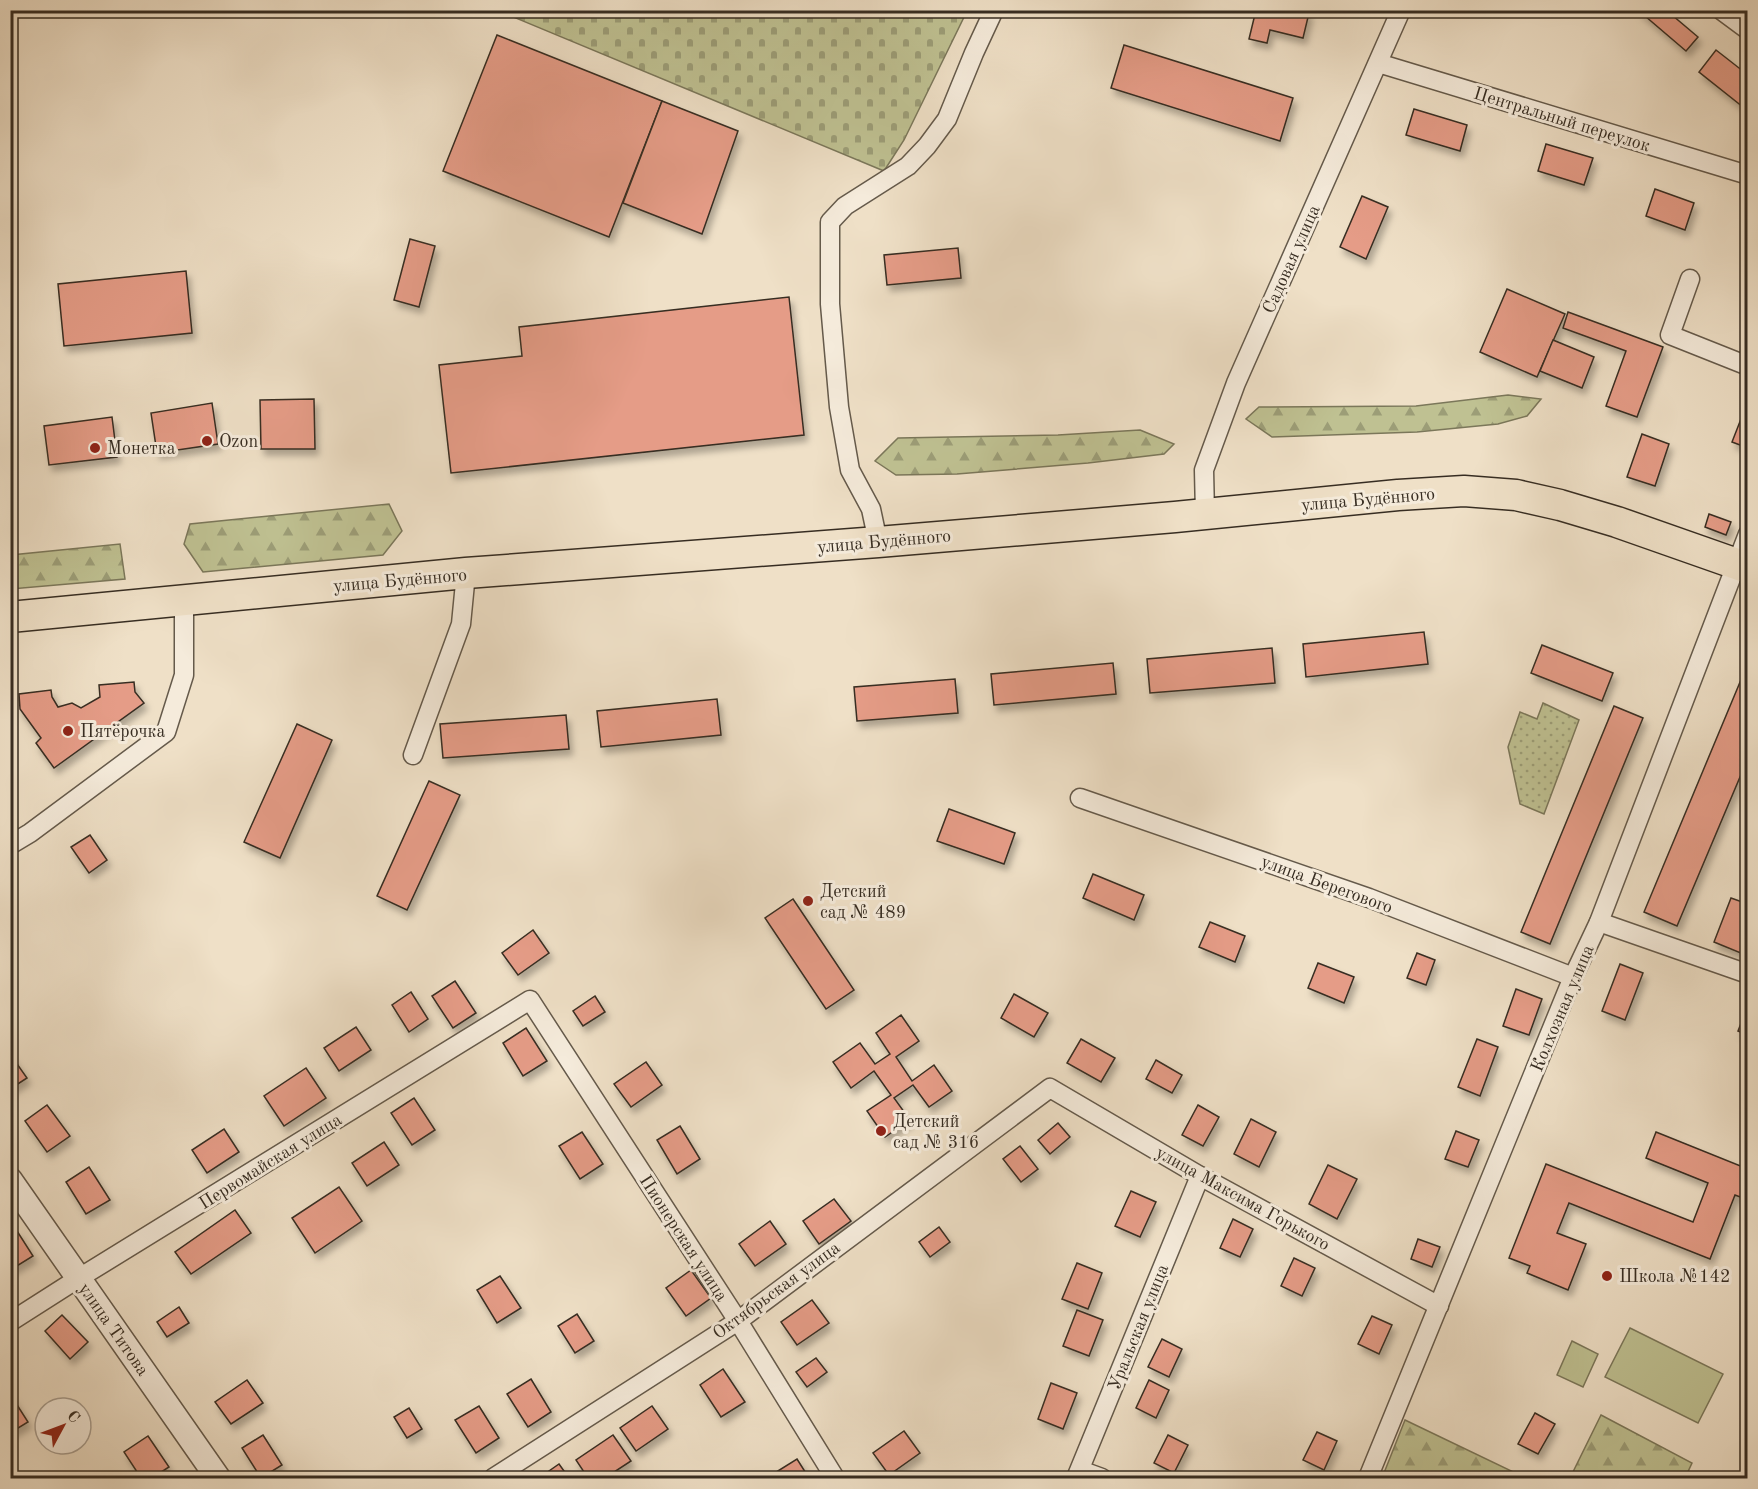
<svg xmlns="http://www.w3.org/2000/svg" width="1758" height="1489" viewBox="0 0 1758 1489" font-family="'Old Standard TT',serif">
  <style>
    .grass { fill: #bfc192; stroke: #7b775a; stroke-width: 1.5 }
    .forest { fill: url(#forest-firs); stroke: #7b775a; stroke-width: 1.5 }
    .cemetery { fill: url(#cemetery-stones); stroke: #7b775a; stroke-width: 1.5 }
    .park { fill: url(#park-dots); stroke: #7b775a; stroke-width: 1.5 }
    .building { fill: #e59c87; stroke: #372d22; stroke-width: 1.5; filter: url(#shadow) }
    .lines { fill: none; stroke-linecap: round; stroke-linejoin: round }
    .minor-casing { stroke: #655a4b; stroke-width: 21 }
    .tertiary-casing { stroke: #655a4b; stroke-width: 27 }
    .primary-casing { stroke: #372d22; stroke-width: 33 }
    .minor { stroke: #f5ebdb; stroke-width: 18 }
    .tertiary { stroke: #f5ebdb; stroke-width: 24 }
    .primary { stroke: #efe0c7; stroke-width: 30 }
    .poi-dot { fill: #8f2418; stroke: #f5ebdb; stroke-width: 2 }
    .labels { text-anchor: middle; stroke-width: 6; stroke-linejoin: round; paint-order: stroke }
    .street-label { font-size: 18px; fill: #372d22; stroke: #f5ebdb }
    .poi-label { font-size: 18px; fill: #372d22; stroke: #f5ebdb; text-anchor: start }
  </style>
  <defs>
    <pattern id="forest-firs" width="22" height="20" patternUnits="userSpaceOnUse" patternTransform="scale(1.5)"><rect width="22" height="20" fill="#bfc192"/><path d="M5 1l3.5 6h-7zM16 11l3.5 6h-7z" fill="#9c9d77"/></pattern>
    <pattern id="cemetery-stones" width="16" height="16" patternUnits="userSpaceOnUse" patternTransform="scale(1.5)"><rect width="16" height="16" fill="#bfc192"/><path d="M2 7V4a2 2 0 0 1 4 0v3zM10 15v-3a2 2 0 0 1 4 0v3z" fill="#9c9d77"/></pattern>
    <pattern id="park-dots" width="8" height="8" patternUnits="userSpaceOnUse" patternTransform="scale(1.5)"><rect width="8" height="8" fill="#bfc192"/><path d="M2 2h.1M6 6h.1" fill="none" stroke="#9c9d77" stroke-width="1.8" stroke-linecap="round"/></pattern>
    <filter id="shadow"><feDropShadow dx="3.5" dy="6" stdDeviation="3" flood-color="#0004"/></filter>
  </defs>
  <rect width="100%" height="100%" fill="#efe0c7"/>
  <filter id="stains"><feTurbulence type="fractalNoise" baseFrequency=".00333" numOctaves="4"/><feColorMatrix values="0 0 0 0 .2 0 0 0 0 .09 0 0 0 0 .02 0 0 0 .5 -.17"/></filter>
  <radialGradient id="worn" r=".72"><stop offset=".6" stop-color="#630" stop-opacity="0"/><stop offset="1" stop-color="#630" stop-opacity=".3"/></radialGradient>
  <g class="grass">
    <path d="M1630 1328 1723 1374 1698 1423 1605 1377Z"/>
    <path d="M1572 1341 1598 1354 1583 1387 1557 1375Z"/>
  </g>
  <g class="forest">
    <path d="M1508 395 1541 399 1527 416 1498 424 1417 432 1272 437 1246 419 1259 407 1416 406Z"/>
    <path d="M1140 430 1174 444 1164 454 1088 463 957 474 896 475 875 461 898 438 1058 435Z"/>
    <path d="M389 504 402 531 383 555 203 572 184 544 190 524Z"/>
    <path d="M120 544 125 579 11 589V555Z"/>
    <path d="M1601 1415 1692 1463 1685 1478H1570Z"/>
    <path d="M1405 1420 1526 1478H1382Z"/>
  </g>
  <path class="cemetery" d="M499 11H967L904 140 884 171Z"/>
  <path class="park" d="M1543 703 1579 720 1544 814 1520 804 1508 747 1520 712 1537 719Z"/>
  <g class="building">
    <path d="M1256 10H1300L1309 13 1303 38 1270 30 1267 43 1249 39Z"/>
    <path d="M1638 10H1666L1698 37 1686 51Z"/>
    <path d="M497 35 662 101 609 237 443 171Z"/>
    <path d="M1124 45 1293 98 1280 141 1111 88Z"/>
    <path d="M1716 50 1748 75V111L1699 72Z"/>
    <path d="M662 101 738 131 702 234 623 203Z"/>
    <path d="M1414 109 1467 125 1460 151 1406 135Z"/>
    <path d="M1546 144 1593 158 1584 185 1538 171Z"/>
    <path d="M1655 189 1694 203 1685 230 1646 216Z"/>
    <path d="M1362 196 1388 207 1366 259 1340 247Z"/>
    <path d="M410 239 435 246 419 307 394 300Z"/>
    <path d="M958 248 961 278 887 285 884 255Z"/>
    <path d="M186 271 192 333 64 346 58 284Z"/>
    <path d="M1507 289 1565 314 1537 377 1480 352Z"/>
    <path d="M789 297 804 435 451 473 439 365 522 356 519 327Z"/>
    <path d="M1568 312 1663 347 1637 417 1606 406 1626 351 1563 328Z"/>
    <path d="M1553 340 1594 357 1582 388 1540 371Z"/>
    <path d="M314 399 315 449H261L260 400Z"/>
    <path d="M1748 401V448L1732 442Z"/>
    <path d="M212 403 218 444 157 453 151 413Z"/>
    <path d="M112 417 117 457 49 465 44 426Z"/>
    <path d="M1642 434 1669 444 1655 486 1627 477Z"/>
    <path d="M1709 514 1731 522 1726 535 1705 527Z"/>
    <path d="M1424 632 1428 664 1306 677 1303 644Z"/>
    <path d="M1542 645 1613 673 1602 701 1531 673Z"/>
    <path d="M1272 648 1275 683 1150 693 1147 659Z"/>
    <path d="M1113 663 1116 694 994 705 991 674Z"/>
    <path d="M1748 663V758L1677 926 1644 912Z"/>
    <path d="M955 679 958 713 857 721 854 687Z"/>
    <path d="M134 682 135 692 144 703 54 768 36 743 41 738 20 709 19 694 51 690 52 697 58 707 72 703 81 708 100 697 99 685Z"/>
    <path d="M717 699 721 735 601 747 597 711Z"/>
    <path d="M1614 706 1643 718 1550 944 1521 932Z"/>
    <path d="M566 715 569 749 443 758 440 724Z"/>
    <path d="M297 724 332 740 280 858 244 842Z"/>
    <path d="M429 781 460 795 407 910 377 896Z"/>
    <path d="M949 809 1015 833 1004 864 937 841Z"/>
    <path d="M90 835 107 860 89 873 71 847Z"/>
    <path d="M1093 874 1144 895 1134 920 1083 898Z"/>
    <path d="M1731 898 1748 904V956L1714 942Z"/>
    <path d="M793 899 854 990 826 1009 765 918Z"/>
    <path d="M1210 922 1245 936 1235 962 1199 947Z"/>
    <path d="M533 930 549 953 518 975 502 953Z"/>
    <path d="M1417 953 1435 960 1426 985 1407 978Z"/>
    <path d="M1318 963 1354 977 1344 1003 1308 988Z"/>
    <path d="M1620 964 1643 973 1625 1020 1602 1011Z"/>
    <path d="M455 981 476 1013 453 1028 432 996Z"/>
    <path d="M1516 989 1542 999 1529 1035 1503 1026Z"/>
    <path d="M411 992 428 1019 409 1032 392 1005Z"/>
    <path d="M1014 994 1048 1013 1034 1037 1001 1018Z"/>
    <path d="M595 996 605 1012 583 1026 573 1011Z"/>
    <path d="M1747 1008 1748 1009V1035L1738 1031Z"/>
    <path d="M901 1015 919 1041 896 1057 912 1081 934 1065 952 1091 929 1107 913 1085 894 1098 910 1120 885 1137 867 1111 891 1095 874 1071 851 1088 833 1062 860 1043 875 1064 890 1054 876 1033Z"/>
    <path d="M356 1027 371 1050 339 1071 324 1048Z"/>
    <path d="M526 1028 547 1061 523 1076 503 1043Z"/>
    <path d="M1081 1039 1115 1058 1101 1082 1067 1063Z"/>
    <path d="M1477 1039 1498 1047 1480 1096 1458 1087Z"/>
    <path d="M10 1054 27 1078 10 1089Z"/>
    <path d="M1156 1060 1182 1075 1172 1093 1146 1079Z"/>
    <path d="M646 1062 662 1085 631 1107 614 1084Z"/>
    <path d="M306 1068 326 1098 284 1126 264 1096Z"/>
    <path d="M414 1098 435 1130 412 1145 391 1113Z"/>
    <path d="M47 1105 70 1136 47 1152 25 1121Z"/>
    <path d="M1198 1105 1219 1117 1203 1146 1182 1135Z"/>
    <path d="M1251 1119 1276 1132 1259 1167 1234 1154Z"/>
    <path d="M1058 1123 1070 1137 1050 1154 1038 1140Z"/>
    <path d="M680 1126 700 1159 677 1174 657 1140Z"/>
    <path d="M224 1129 239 1152 207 1173 192 1150Z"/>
    <path d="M1456 1131 1479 1140 1468 1167 1445 1159Z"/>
    <path d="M582 1132 603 1164 580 1179 559 1146Z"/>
    <path d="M1656 1132 1748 1169V1200L1735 1195 1710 1259 1569 1203 1557 1233 1586 1244 1568 1290 1527 1273 1530 1266 1509 1258 1546 1164 1693 1222 1708 1183 1646 1158Z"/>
    <path d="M384 1142 399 1165 367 1186 352 1163Z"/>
    <path d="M1020 1146 1038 1169 1021 1182 1003 1159Z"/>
    <path d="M1328 1165 1357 1179 1337 1219 1309 1204Z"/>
    <path d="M89 1167 110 1200 86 1214 66 1182Z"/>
    <path d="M339 1187 362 1221 315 1253 292 1218Z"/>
    <path d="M1131 1191 1156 1202 1140 1237 1115 1226Z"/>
    <path d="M834 1199 851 1221 819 1244 803 1221Z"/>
    <path d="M235 1210 251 1233 191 1274 175 1252Z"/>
    <path d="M1233 1219 1253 1229 1240 1257 1220 1248Z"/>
    <path d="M770 1221 786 1244 755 1266 739 1244Z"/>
    <path d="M939 1227 950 1242 930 1257 919 1242Z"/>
    <path d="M17 1231 33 1256 12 1269 10 1266V1235Z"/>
    <path d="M1418 1239 1440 1247 1432 1267 1411 1259Z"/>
    <path d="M1294 1258 1315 1268 1302 1296 1281 1286Z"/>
    <path d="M1077 1263 1102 1273 1088 1309 1062 1299Z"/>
    <path d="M691 1270 711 1298 686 1316 666 1288Z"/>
    <path d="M500 1276 521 1308 497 1323 477 1290Z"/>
    <path d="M812 1300 829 1323 797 1345 781 1322Z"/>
    <path d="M179 1307 189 1323 167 1337 157 1322Z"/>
    <path d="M1077 1310 1103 1320 1089 1356 1063 1346Z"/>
    <path d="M577 1314 594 1341 575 1353 558 1326Z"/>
    <path d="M62 1315 88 1342 70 1359 45 1331Z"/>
    <path d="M1372 1316 1392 1325 1379 1354 1358 1344Z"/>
    <path d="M1162 1339 1182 1349 1169 1377 1148 1367Z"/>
    <path d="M816 1358 827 1372 807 1387 796 1372Z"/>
    <path d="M723 1369 745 1402 721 1417 700 1385Z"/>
    <path d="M531 1379 551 1412 528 1427 507 1394Z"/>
    <path d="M247 1380 263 1403 231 1424 215 1402Z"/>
    <path d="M1149 1380 1169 1390 1156 1418 1136 1408Z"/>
    <path d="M1051 1383 1077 1393 1063 1429 1038 1419Z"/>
    <path d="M12 1397 28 1422 10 1433V1398Z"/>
    <path d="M479 1406 499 1438 476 1453 455 1420Z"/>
    <path d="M652 1406 668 1429 636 1451 620 1428Z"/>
    <path d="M409 1408 422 1429 407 1438 394 1417Z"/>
    <path d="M1535 1413 1555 1424 1538 1454 1518 1444Z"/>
    <path d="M904 1431 920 1453 889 1475 873 1453Z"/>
    <path d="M1317 1432 1337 1441 1324 1470 1303 1460Z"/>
    <path d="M263 1435 282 1465 261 1478 242 1448Z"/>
    <path d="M613 1435 631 1461 605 1478H588L576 1460Z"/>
    <path d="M1168 1435 1188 1445 1174 1473 1154 1463Z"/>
    <path d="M148 1436 169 1467 152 1478H141L124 1452Z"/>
    <path d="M797 1459 809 1478H776L773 1474Z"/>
    <path d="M559 1464 569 1478H539Z"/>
  </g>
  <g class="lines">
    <g class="minor-casing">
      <g id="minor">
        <path d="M1721 10 1748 30"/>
        <path d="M1378 63 1748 175"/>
        <path d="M1690 279 1670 335 1748 366"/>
        <path d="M1205 514 1204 470 1236 383 1401 10"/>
        <path d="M878 542 871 509 850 470 839 407 830 304V222L845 206 908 166 927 146 947 119 974 53 994 10"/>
        <path d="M413 755 461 624 466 573"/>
        <path d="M1080 798 1369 898 1573 977"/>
        <path d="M10 845 30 833 166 732 184 675V599"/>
        <path d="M1599 922 1748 974"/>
        <path d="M10 1322 79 1278 530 1000 738 1321 835 1478"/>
        <path d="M1080 1470 1102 1478"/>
        <path d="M493 1478 738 1321 1050 1088 1200 1176 1439 1306"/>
        <path d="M1076 1478 1200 1176"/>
        <path d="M1368 1478 1573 977 1599 922 1748 534"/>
      </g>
    </g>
    <g class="tertiary-casing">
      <path id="tertiary" d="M10 1180 218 1478"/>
    </g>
    <g class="primary-casing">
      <path id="primary" d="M10 617 466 573 878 542 1175 517 1398 495 1464 491 1516 495 1560 505 1617 522 1748 568"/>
    </g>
    <use href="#minor" class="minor"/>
    <use href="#tertiary" class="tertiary"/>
    <use href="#primary" class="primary"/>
  </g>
  <g class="poi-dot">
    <circle cx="207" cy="441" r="6"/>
    <circle cx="95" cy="448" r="6"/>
    <circle cx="68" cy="731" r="6"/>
    <circle cx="808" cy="901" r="6"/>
    <circle cx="881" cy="1131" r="6"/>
    <circle cx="1607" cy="1276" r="6"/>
  </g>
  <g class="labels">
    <g class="street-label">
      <text transform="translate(1562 119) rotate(17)" y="6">Центральный переулок</text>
      <text transform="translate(1291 259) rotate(-66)" y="6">Садовая улица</text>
      <text transform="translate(1368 499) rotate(-5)" y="6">улица Будённого</text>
      <text transform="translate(884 541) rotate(-5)" y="6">улица Будённого</text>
      <text transform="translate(400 580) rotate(-5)" y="6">улица Будённого</text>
      <text transform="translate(1327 884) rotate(20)" y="6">улица Берегового</text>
      <text transform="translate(1562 1008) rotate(-67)" y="6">Колхозная улица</text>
      <text transform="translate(270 1161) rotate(-32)" y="6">Первомайская улица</text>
      <text transform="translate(1243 1198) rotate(29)" y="6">улица Максима Горького</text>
      <text transform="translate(684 1238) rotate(57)" y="6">Пионерская улица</text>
      <text transform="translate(776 1290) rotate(-36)" y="6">Октябрьская улица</text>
      <text transform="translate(1138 1327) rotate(-68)" y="6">Уральская улица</text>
      <text transform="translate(114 1329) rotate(55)" y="6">улица Титова</text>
    </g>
    <g class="poi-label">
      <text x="219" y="447">Ozon</text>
      <text x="107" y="454">Монетка</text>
      <text x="80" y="737">Пятёрочка</text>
      <text x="820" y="897">Детский<tspan x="820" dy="21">сад № 489</tspan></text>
      <text x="893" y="1127">Детский<tspan x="893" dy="21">сад № 316</tspan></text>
      <text x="1619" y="1282">Школа №142</text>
    </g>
  </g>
  <rect width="1758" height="1489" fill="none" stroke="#efe0c7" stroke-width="36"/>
  <rect x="12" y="12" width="1734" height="1465" fill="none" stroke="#372d22" stroke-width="3"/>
  <rect x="18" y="18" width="1722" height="1453" fill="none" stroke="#372d22" stroke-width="1.5"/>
  <g transform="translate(63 1426) rotate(49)"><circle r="28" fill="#f5ebdb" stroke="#a99f91" stroke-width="1.5"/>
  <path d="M0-4.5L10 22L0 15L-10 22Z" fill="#8f2418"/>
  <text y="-9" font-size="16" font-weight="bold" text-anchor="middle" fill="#372d22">С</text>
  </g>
  <rect width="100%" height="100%" filter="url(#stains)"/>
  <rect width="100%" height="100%" fill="url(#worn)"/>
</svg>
